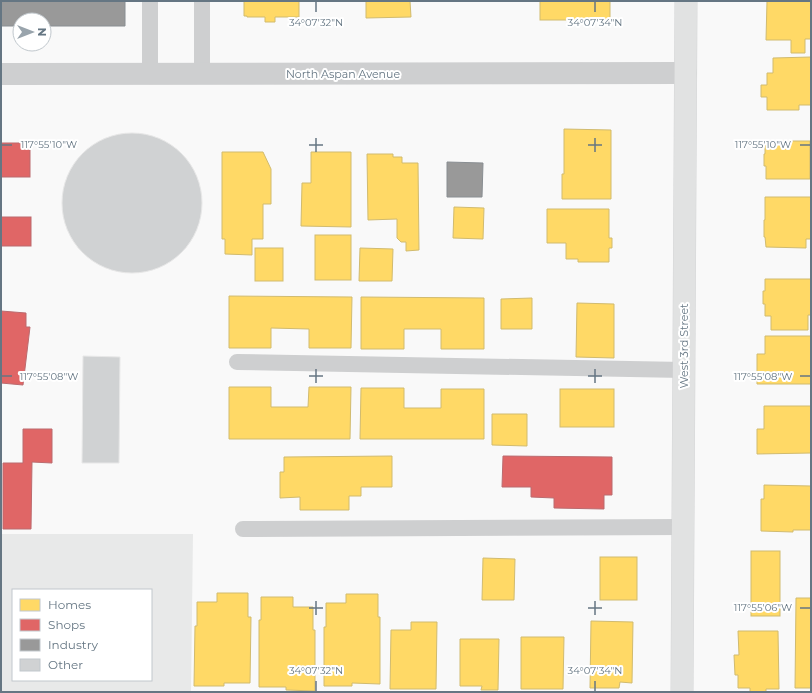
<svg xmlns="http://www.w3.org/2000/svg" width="812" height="693" viewBox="0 0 812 693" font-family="Montserrat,sans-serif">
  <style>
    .built { fill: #e8e9e9; fill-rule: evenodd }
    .homes { fill: #ffd966; stroke: #d1bb6f }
    .shops { fill: #e06666; stroke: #bb6b6f }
    .industry { fill: #999; stroke: #898e92 }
    .building { fill: #d0d2d3; stroke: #e8e8e8 }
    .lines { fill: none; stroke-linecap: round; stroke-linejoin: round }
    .secondary-casing { stroke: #d5d6d7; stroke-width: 23 }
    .lane { stroke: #cecfd0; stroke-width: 16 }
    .street { stroke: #cecfd0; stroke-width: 22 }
    .secondary { stroke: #e1e2e2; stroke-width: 22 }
    .ticks { fill: none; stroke: #657683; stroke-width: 1.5 }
    .labels { text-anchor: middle; stroke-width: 4; stroke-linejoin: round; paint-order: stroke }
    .street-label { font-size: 11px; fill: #657683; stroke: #fff }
    .ticks-label { font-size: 10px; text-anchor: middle; fill: #657683; stroke: #fff; stroke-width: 4; stroke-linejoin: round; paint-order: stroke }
  </style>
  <rect width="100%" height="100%" fill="#f9f9f9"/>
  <path class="built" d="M1 534H193L191 692H1ZM13 590H151V680H13Z"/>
  <g class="homes">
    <path d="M244 1H299V17H275V22H265V17H247V16H244Z"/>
    <path d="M366 1H410L411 17 366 18Z"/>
    <rect x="540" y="1" width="70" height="19"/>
    <path d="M767 1H811V39H805V53H791V40H766Z"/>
    <path d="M811 57V105H799V110H767V97H761V85H767V73H773V58Z"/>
    <path d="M564 129 611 130V199H562V174H564Z"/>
    <path d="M765 141H810V179H766V166H764V154H765Z"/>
    <path d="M222 152H263L271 169V204H263V239H252V255L225 254V239H222Z"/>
    <path d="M311 152H351V227L301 226 302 183H311Z"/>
    <path d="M367 154H393V157H402V163H418L419 250 406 251V242H401L397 238V219L368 220Z"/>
    <path d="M765 197H811V239H806V248L766 247 765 237H764V220H765Z"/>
    <path d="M454 207 484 208 483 239 453 238Z"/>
    <path d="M547 209H609V238H612V248H609V262H578V259H566V243H547Z"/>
    <rect x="315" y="235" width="36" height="45"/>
    <rect x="255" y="248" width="28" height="33"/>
    <path d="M360 248 393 249 392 281H359Z"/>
    <path d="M765 279H811V315H808V330H771V316H765V304H763V291H765Z"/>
    <path d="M229 296 352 297 351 348H309V329L271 328V348H229Z"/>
    <path d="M361 297 484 298V349H441V329H404V349H361Z"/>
    <path d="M532 298V329H501V299Z"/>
    <path d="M577 303 614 304V358L576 357Z"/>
    <path d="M765 336H811V384H757V354H765Z"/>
    <path d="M229 387H271V407H308L309 387H351L350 439H229Z"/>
    <path d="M361 388H404V408H441V389H484V439H360Z"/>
    <rect x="560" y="389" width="54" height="38"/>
    <path d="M764 406H811V453L757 454V429H764Z"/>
    <path d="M492 414H527V446L492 445Z"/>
    <path d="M392 456V487H361V496H349V510H300V497L280 498V472H284V457Z"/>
    <path d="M764 485 811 486V530H793V532L761 531V499H764Z"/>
    <rect x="751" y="551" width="29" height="65"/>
    <rect x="600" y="557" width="37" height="43"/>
    <path d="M483 558 515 559 514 600H482Z"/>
    <path d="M217 593H248V617H251L250 683H224V686H194L195 626H197V602H217Z"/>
    <path d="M346 594H378V617H380V684L352 683V686H324V627H326V603H346Z"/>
    <path d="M261 597H293V607H313V630H315V691L286 690V687H259V620H261Z"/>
    <path d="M796 598H811V692V688H795Z"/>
    <path d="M591 621 633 622 632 683 620 682 619 688H590Z"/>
    <path d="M411 622H437L436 689H390L391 630H411Z"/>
    <path d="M738 631H778L779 689H766V692H750V688H738V675H735L734 655H739Z"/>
    <path d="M521 637H564L563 689H521Z"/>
    <path d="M460 639H499L498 690H481L482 686H460Z"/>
  </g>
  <g class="shops">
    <rect x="1" y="143" width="29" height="34"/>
    <rect x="1" y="217" width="30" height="29"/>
    <path d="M1 311 26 313V327H30L23 385 1 383Z"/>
    <path d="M23 429H52V463L32 462 31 529H3V463H23Z"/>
    <path d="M503 456 612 457V495H604V509L554 508V498L531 497V487H502Z"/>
  </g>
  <g class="industry">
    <path d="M1 1H125V26H44V20H20V26H1Z"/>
    <path d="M447 162 483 163 482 197H447Z"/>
  </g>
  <g class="building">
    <circle cx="132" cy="203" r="70"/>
    <path d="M83 356 120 357 119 463H82Z"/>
  </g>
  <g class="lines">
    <g class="secondary-casing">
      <path id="secondary" d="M682 692 686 1"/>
    </g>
    <g class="lane">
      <path d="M150 1V74"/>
      <path d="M202 74V1"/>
      <path d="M237 362 684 370"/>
      <path d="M243 529 683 527"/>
    </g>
    <path class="street" d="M1 74 686 73"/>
    <use href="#secondary" class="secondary"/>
  </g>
  <path class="ticks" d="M316 2V12M595 2V12M316 138V152M595 138V152M2 145H12M309 145H323M588 145H602M800 145H810M316 369V383M595 369V383M2 376H12M309 376H323M588 376H602M800 376H810M316 601V615M595 601V615M309 608H323M588 608H602M800 608H810M316 681V691M595 681V691"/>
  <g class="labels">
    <g class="street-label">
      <text x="343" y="78">North Aspan Avenue</text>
      <text transform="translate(684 346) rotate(-90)" y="4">West 3rd Street</text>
    </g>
  </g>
  <g class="ticks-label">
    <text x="316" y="26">34°07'32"N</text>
    <text x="595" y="26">34°07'34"N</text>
    <text x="763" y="148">117°55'10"W</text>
    <text x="49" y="148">117°55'10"W</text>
    <text x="763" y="380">117°55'08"W</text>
    <text x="49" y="380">117°55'08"W</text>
    <text x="763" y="611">117°55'06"W</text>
    <text x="316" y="674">34°07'32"N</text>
    <text x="595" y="674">34°07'34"N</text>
  </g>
  <rect width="812" height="693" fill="none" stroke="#657683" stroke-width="4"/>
  <rect x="12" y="589" width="140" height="92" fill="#ffffff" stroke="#c1c8cd"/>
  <rect x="20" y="599" width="20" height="12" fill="#ffd966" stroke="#c1c8cd"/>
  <text x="48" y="609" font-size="12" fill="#657683">Homes</text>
  <rect x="20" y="619" width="20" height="12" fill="#e06666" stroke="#c1c8cd"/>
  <text x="48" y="629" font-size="12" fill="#657683">Shops</text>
  <rect x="20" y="639" width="20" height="12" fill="#999999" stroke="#c1c8cd"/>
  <text x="48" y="649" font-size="12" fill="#657683">Industry</text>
  <rect x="20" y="659" width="20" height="12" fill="#d0d2d3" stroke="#c1c8cd"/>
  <text x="48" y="669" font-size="12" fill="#657683">Other</text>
  <g transform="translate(32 32) rotate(90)"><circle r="19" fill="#ffffff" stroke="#c1c8cd"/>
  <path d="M0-3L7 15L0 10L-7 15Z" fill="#99a4ac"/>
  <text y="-6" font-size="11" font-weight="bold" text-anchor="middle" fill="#657683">N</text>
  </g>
</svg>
